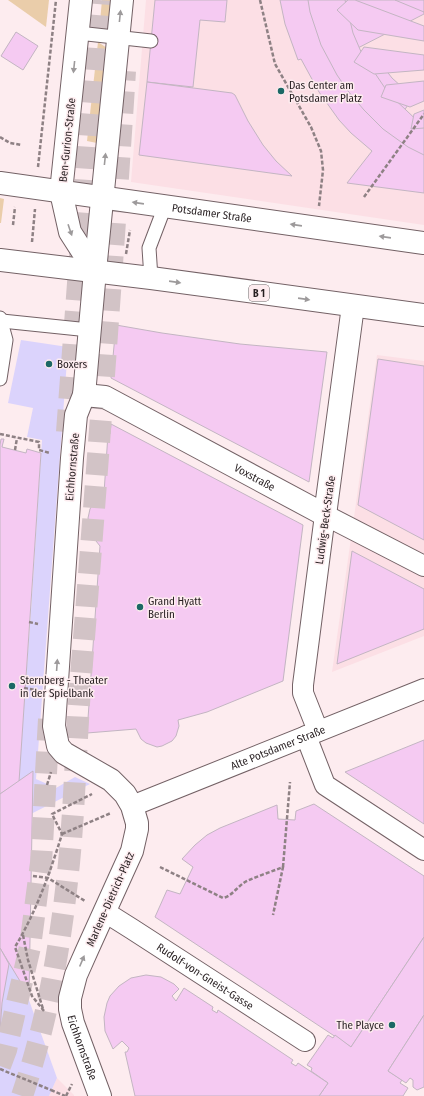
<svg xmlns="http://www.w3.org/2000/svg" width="424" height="1096" viewBox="0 0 424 1096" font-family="'Fira Sans Condensed',sans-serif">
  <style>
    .built { fill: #fcdfe5 }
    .green { fill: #eacdaa }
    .water { fill: #dbd3fc }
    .building { fill: #f5caf2; stroke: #c3b5c2 }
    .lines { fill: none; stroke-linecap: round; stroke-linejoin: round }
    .trunk-tunnel { stroke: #d2c3c6; stroke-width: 22; stroke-dasharray: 22 11; stroke-linecap: butt }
    .service-casing { stroke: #736165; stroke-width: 15 }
    .pedestrian-casing { stroke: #736165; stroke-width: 22 }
    .minor-casing { stroke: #736165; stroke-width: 24 }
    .primary-casing { stroke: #736165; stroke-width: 24 }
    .path { stroke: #8e8184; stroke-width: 2.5; stroke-dasharray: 4 2; stroke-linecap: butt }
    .service { stroke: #fff; stroke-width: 13 }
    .pedestrian { stroke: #fff; stroke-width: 20 }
    .minor { stroke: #fff; stroke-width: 22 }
    .primary { stroke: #fff; stroke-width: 22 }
    .path-bridge { stroke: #8e8184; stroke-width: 2.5; stroke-dasharray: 4 2; stroke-linecap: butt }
    .oneway { fill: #9d9a9b }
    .poi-dot { fill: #1b6865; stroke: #fdecef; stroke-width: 1.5 }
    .labels { text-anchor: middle; stroke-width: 3; stroke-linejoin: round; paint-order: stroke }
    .shield { fill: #fdecef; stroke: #665c5e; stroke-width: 1 }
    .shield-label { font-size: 10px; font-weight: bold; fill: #261e20 }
    .poi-label { font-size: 11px; fill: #261e20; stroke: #fdecef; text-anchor: start }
    .street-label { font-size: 11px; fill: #261e20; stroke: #fdecef }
  </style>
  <rect width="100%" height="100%" fill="#fdecef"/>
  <g class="built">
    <path d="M146 0H424V225L131 182Z"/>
    <path d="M377 355 424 361V636L332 672Z"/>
    <path d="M57 1078 74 1095V1096H49Z"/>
  </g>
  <g class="green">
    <path d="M8 0H49L46 27Z"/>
    <path d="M102 0H112L109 29 100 22Z"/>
    <path d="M98 42 107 48 97 143 87 141Z"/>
    <path d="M0 198 4 199 1 223H0Z"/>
  </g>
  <path class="water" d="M21 340 68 347 36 779 56 788 75 777 90 784 21 819 16 964 57 1078 49 1096H0V1032L31 611 42 440 27 437 33 408 8 403Z"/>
  <g class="building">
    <path d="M155 0H227L225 22 200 20 193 87 147 82Z"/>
    <path d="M280 0H422L424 14 354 50 370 75 382 65 392 78 413 97 404 111 424 124V193L347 183 372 151 351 133 339 120 319 92 301 59 298 60 285 24Z"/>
    <path d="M308 0H345L353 33 362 54 389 94 424 127V155L408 147 383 129 364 110 348 91 337 75 321 45 310 12Z"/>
    <path d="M348 0H355L424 26V41L358 30 337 10Z"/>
    <path d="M395 0H424V12Z"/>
    <path d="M16 32 38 46 23 70 1 56Z"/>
    <path d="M364 47 424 55V70L374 74 354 62Z"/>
    <path d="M424 81V101L410 107 381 97 386 85Z"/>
    <path d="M147 82 232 93 235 95 248 121 263 145 276 161 292 176 139 155Z"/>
    <path d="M424 110V128L411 129 414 114Z"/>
    <path d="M116 325 162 333 240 344 327 352 309 482 111 378Z"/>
    <path d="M378 359 424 366V540L358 505Z"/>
    <path d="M111 424 303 525 283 681 207 712 178 720 179 726 176 736 172 741 162 746 157 747 146 743 141 739 136 729 87 733 100 546 96 541 91 534 89 526 88 518 90 509 94 502 104 493 108 434H110Z"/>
    <path d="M1 439H4L2 447 26 453 27 449 41 453 19 782 0 794V445Z"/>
    <path d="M352 551 424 589V629L337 664Z"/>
    <path d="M424 740V824L345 772Z"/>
    <path d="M33 771 29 996 0 948V794Z"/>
    <path d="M314 804 424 876V937L351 1047 155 917 167 890 180 894 193 867 182 859 195 845 207 835 220 828 277 805 278 819 295 820 296 811Z"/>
    <path d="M424 937V1015L388 1071 402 1080 400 1083 408 1088 403 1096H319L328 1083 311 1071 312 1068 307 1065 328 1035 333 1038 335 1035 351 1047Z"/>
    <path d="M0 948 9 964 2 1003 0 1032Z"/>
    <path d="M146 975 161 977 174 984 179 989 172 996 176 1001 184 988 213 1007 212 1010 217 1013 218 1010 293 1060 291 1063 296 1066 298 1063 328 1083 319 1096H135L125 1052H127L129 1048 122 1041 113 1049 105 1031 104 1017 107 1003 110 996 119 986 131 978Z"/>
    <path d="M424 1015V1087L417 1090 413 1087V1080L410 1078 406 1083 388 1071Z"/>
  </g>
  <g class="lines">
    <g class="trunk-tunnel">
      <path d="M67 432 99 0"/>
      <path d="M0 1066 6 1050 30 947 41 863 49 719"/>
      <path d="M22 1096C48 1020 61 942 69 863 75 801 76 738 81 676 97 474 112 273 125 71"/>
    </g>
    <g class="service-casing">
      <g id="service">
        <path d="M78 33 151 41"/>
        <path d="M151 278 149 248 165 206"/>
        <path d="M0 318 6 340 0 379"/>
        <path d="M2 321 89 330"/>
      </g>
    </g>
    <g class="pedestrian-casing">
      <g id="pedestrian">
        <path d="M318 731 303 693V685L325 515 424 566"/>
        <path d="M306 736 325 785 424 850"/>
        <path id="s1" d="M132 806 424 689"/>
        <path id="s2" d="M105 912 132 929 305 1041"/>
      </g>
    </g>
    <g class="minor-casing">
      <g id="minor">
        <path id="s3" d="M95 271 84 395 76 415 72 458 54 726 58 746 64 753 111 780 125 794 132 806 137 823V829L132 851 88 948 76 975 70 998V1009L73 1023 100 1096"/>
        <path id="s4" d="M84 395 105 397 325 515 353 306"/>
      </g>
    </g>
    <g class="primary-casing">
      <g id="primary">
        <path d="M81 0 61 192 70 232 95 271"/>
        <path id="s5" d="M0 183 424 243"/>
        <path d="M0 260 151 278 424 315"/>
        <path d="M95 271 122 0"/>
      </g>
    </g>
    <g class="path">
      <path d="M260 0 275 64 311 127 321 151 323 170 319 206"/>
      <path d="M0 137 10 143 22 145"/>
      <path d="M38 167 56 0"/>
      <path d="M364 197 424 114"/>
      <path d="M13 225 15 207"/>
      <path d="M32 242 35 209"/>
      <path d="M126 254 130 230"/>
      <path d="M0 434 39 442V450L50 453"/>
      <path d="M15 450 17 438"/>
      <path d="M29 622 38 624"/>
      <path d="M24 688 35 690"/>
      <path d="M47 785 51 772"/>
      <path d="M62 834 111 813"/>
      <path d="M160 867 223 898C232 896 237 887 245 882 257 876 271 872 283 867L273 915"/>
      <path d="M283 867 290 782"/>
      <path d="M33 876 48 878 85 901"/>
      <path d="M23 935 28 960 43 1009"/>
      <path d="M44 1011 32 996 15 947C36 912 50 873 62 834L52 814 92 794"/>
      <path d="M51 1090 65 1096"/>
      <path d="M66 1096 72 1084"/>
    </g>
    <use href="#service" class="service"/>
    <use href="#pedestrian" class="pedestrian"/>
    <use href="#minor" class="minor"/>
    <use href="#primary" class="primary"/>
    <path class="path-bridge" d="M0 1069 51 1090"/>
  </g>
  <defs><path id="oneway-solid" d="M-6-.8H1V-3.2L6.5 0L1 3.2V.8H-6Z"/></defs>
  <g class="oneway">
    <use href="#oneway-solid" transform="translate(120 16) rotate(-84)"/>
    <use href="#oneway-solid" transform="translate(74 67) rotate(96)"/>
    <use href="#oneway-solid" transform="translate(105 159) rotate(-84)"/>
    <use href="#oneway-solid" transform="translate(138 203) rotate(-172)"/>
    <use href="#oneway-solid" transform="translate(296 225) rotate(-172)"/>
    <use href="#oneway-solid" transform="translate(70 230) rotate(71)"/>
    <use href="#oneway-solid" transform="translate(385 237) rotate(-172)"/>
    <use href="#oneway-solid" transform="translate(175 282) rotate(8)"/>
    <use href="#oneway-solid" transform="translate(304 299) rotate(8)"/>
    <use href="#oneway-solid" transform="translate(57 665) rotate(-86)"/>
    <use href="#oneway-solid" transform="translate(82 961) rotate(-67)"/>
  </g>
  <g class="poi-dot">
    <circle cx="281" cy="91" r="4"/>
    <circle cx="49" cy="364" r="4"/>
    <circle cx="140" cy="607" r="4"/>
    <circle cx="12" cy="686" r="4"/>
    <circle cx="392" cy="1025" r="4"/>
  </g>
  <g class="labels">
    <rect class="shield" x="249" y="285" width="20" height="16" rx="3"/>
    <g class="shield-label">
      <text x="259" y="297">B 1</text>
    </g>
    <g class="poi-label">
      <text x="289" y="89">Das Center am<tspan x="289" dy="13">Potsdamer Platz</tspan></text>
      <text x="57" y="368">Boxers</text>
      <text x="148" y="605">Grand Hyatt<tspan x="148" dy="13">Berlin</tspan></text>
      <text x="20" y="684">Sternberg - Theater<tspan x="20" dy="13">in der Spielbank</tspan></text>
      <text x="384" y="1029" text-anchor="end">The Playce</text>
    </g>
    <g class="street-label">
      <text transform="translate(67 140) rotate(-84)" y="4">Ben-Gurion-Straße</text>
      <text dy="4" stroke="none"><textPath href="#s5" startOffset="214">Potsdamer Straße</textPath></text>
      <text transform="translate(72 467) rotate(-85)" y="4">Eichhornstraße</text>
      <text dy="4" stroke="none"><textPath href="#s4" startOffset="191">Voxstraße</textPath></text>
      <text transform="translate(325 520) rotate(-82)" y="4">Ludwig-Beck-Straße</text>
      <text dy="4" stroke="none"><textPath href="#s1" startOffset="157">Alte Potsdamer Straße</textPath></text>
      <text transform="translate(110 899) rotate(-66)" y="4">Marlene-Dietrich-Platz</text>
      <text dy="4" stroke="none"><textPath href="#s2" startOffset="119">Rudolf-von-Gneist-Gasse</textPath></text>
      <text dy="4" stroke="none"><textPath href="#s3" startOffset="833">Eichhornstraße</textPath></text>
    </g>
  </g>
</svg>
